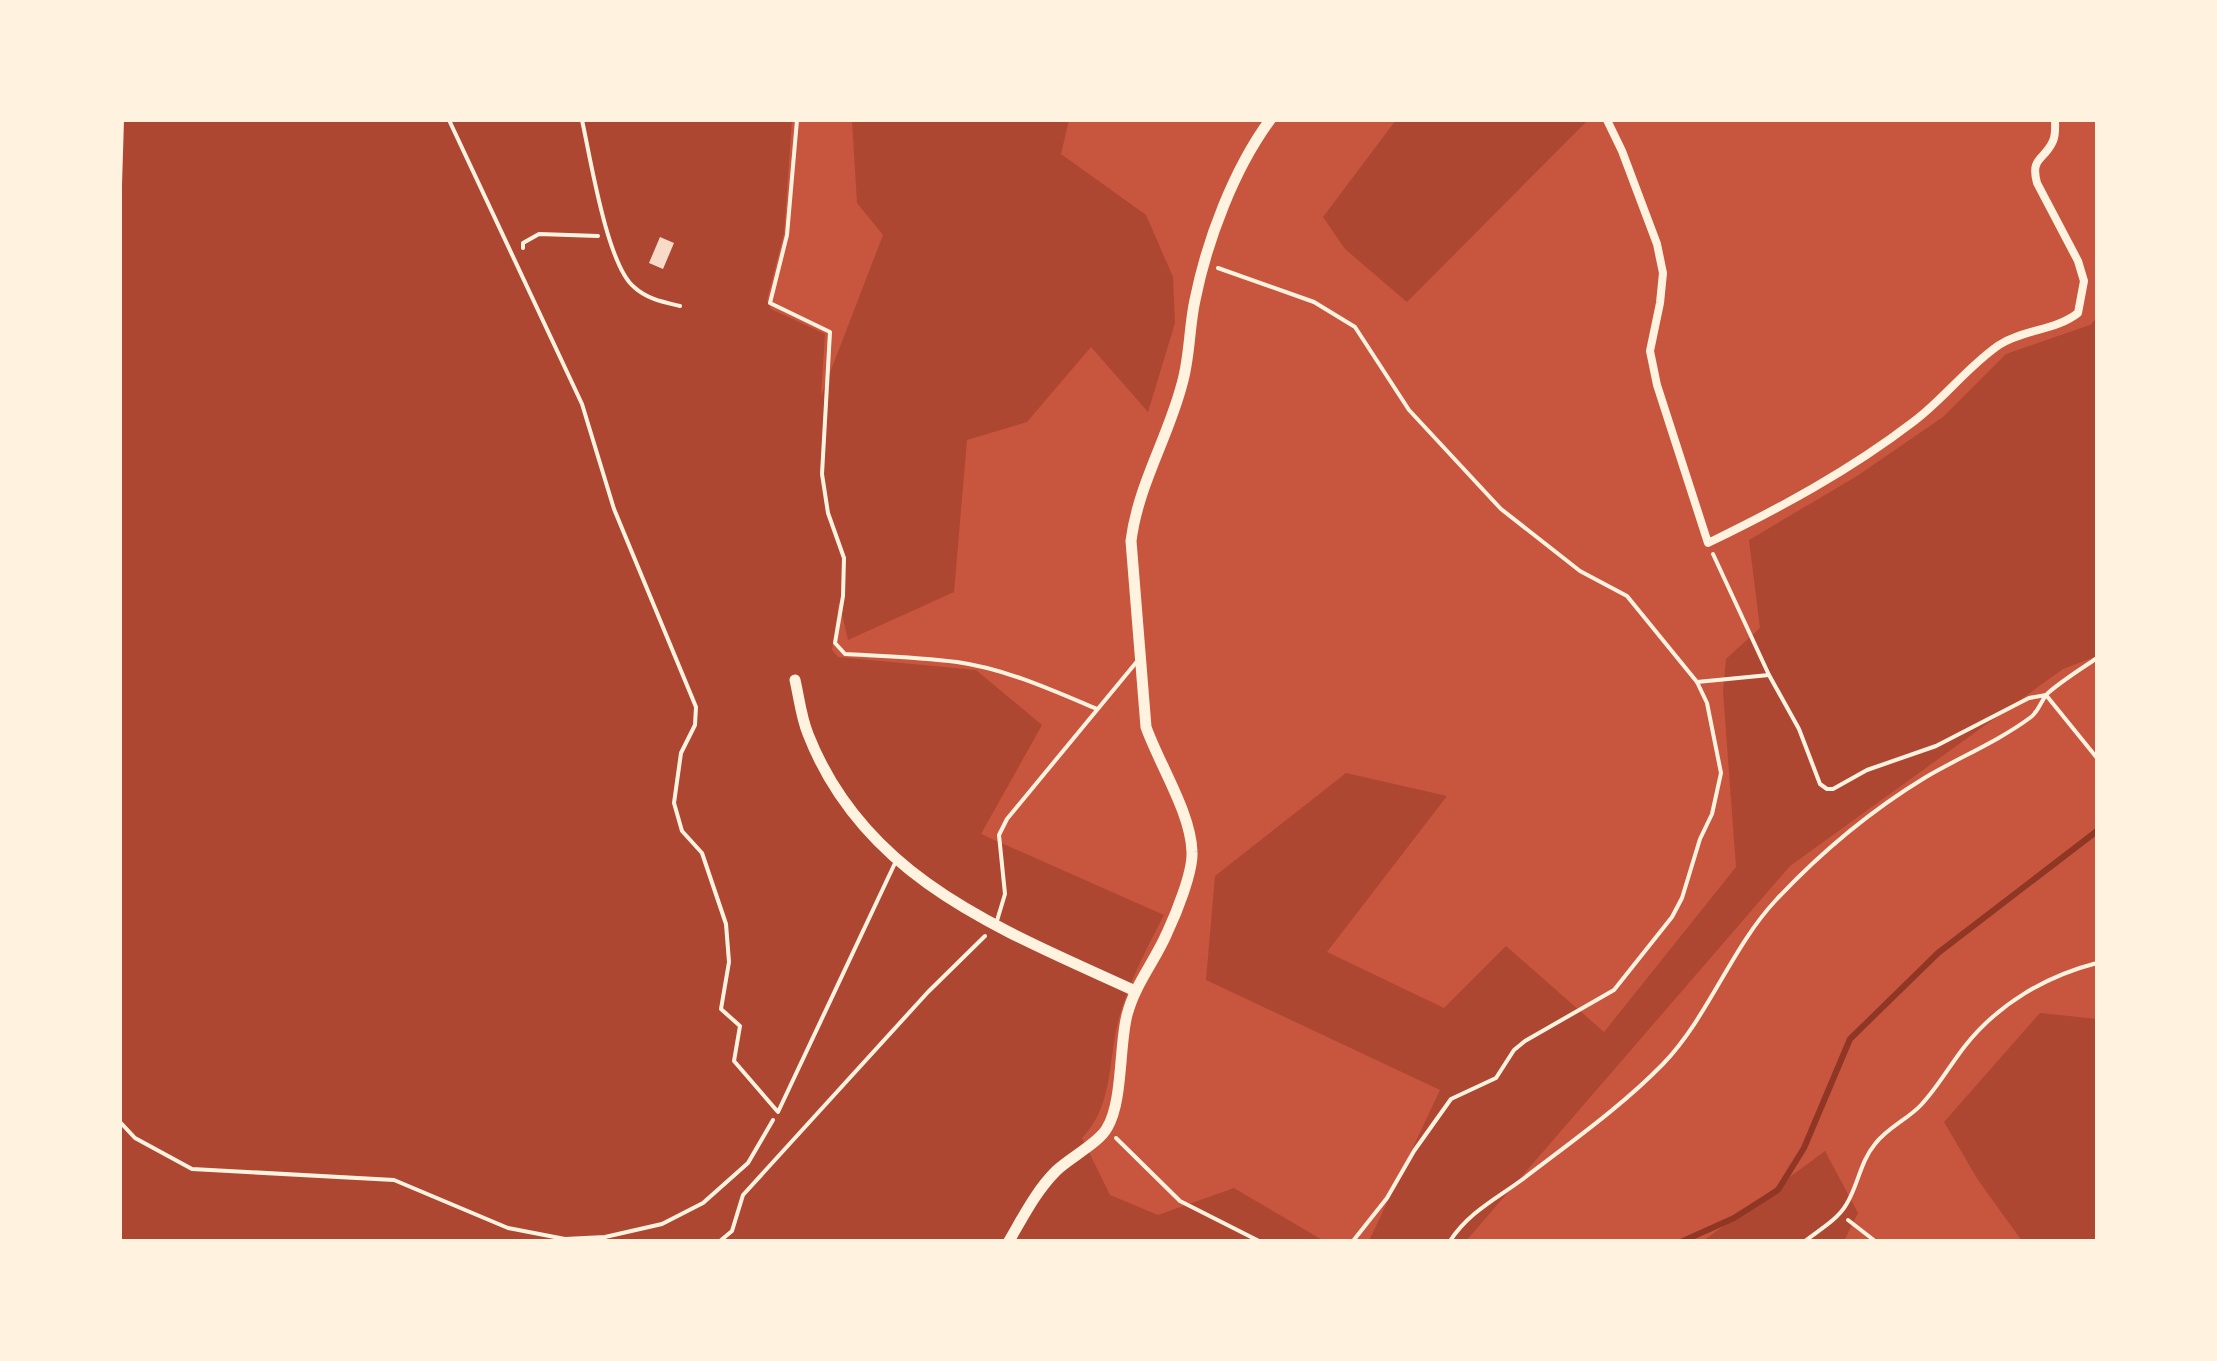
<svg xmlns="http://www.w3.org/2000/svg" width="2217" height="1361" viewBox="0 0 2217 1361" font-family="'Public Sans',sans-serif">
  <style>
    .green { fill: #ae4732 }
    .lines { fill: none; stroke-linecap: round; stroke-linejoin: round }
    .stream { stroke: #8f3625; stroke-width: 6 }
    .building { fill: #f7dbc8 }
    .path { stroke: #fff3e0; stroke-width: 4 }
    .service { stroke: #fff3e0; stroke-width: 4 }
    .minor { stroke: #fff3e0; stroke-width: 8 }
    .tertiary { stroke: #fff3e0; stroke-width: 11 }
  </style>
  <rect width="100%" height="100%" fill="#c8553d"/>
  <g class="green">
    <path d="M120 120H792L784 233 767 300 771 309 825 334 821 396 883 235 857 203 852 120H1069L1061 154 1146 215 1173 277 1175 323 1148 412 1091 347 1027 422 967 440 954 592 848 640 839 601 832 650 838 657 976 670 1042 725 981 834 1164 915C1148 946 1131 978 1121 1011 1107 1054 1116 1103 1082 1138L1110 1195 1158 1215 1234 1188 1324 1241H120Z"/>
    <path d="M1396 120H1588L1407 302 1345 249 1323 217Z"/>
    <path d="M2097 318V656L2063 669 1790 866 1466 1241H1369L1440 1090 1206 980 1215 876 1346 773 1447 796 1327 952 1444 1008 1506 946 1604 1032 1736 867 1723 691 1726 659 1760 628 1749 540 1857 476 1943 417 2006 354 2090 325Z"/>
    <path d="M2040 1013 2097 1019V1241H2022L1978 1180 1944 1122Z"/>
    <path d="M1825 1151 1858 1213 1844 1241H1703Z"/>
  </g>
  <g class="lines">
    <path class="stream" d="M1683 1241 1734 1218 1778 1190 1804 1148 1850 1039 1938 953 2097 831"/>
  </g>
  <path class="building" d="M660 237 674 243 663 269 649 263Z"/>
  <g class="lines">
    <g class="path">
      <path d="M120 185 122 120"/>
      <path d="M523 248V243L539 234 598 236"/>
      <path d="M1218 268 1314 302 1355 327 1409 410 1501 509 1580 571 1627 596 1697 682 1707 703 1721 773 1712 814 1700 839 1682 898 1672 917 1614 990 1525 1041 1514 1050 1496 1078 1451 1099 1414 1151 1387 1198 1353 1241"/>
      <path d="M1713 554 1769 675 1799 729 1820 784 1827 789H1833L1867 770 1936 746 2029 698 2046 695"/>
      <path d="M1697 682 1769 675"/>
      <path d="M2046 695 2097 758"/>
      <path d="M120 1122 135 1138 192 1169 394 1180 508 1228 565 1239 605 1237 662 1224 703 1203 748 1163 773 1120"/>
      <path d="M1116 1138 1180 1201 1259 1241"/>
      <path d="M1848 1220 1875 1241"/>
      <path d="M720 1241 732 1231 743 1195 928 992 985 936"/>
      <path d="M1450 1241C1469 1212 1496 1199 1523 1179 1571 1142 1621 1107 1663 1064 1709 1016 1731 948 1776 900 1821 852 1870 811 1926 777 1960 757 1999 741 2031 717 2039 711 2041 700 2048 693 2063 680 2081 669 2097 658"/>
    </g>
    <g class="service">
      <path d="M449 120 582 404 614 509 696 707 695 725 681 753 674 803 682 831 702 853 726 924 729 962 721 1009 740 1026 734 1061 778 1112 896 861"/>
      <path d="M582 120C590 156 607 265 634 287 647 299 663 302 680 306"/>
      <path d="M797 120 787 235 770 303 830 332 822 474 828 513 844 558 843 596 835 643 845 654C882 656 920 657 957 662 1006 669 1052 690 1097 709"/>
      <path d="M996 924 1005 894 999 835 1007 819 1139 659"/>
      <path d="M1805 1241C1819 1230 1837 1220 1846 1205 1858 1186 1860 1162 1875 1144 1887 1128 1908 1119 1921 1105 1938 1087 1950 1065 1965 1046 1998 1004 2046 976 2097 963"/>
    </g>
    <path class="minor" d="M1607 120 1622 151 1657 244 1663 273 1660 303 1650 351 1657 385 1708 543C1780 508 1849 471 1913 422 1944 399 1967 367 1999 345 2024 329 2055 331 2078 313L2084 281 2078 261 2037 183C2030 157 2044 161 2053 141 2056 134 2055 127 2055 120"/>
    <g class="tertiary">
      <path d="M795 680C799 697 801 717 808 734 865 880 1003 930 1135 991"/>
      <path d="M1009 1241C1023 1217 1036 1191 1056 1171 1069 1158 1099 1143 1107 1128 1123 1102 1119 1046 1127 1015 1135 984 1155 961 1167 933 1176 914 1193 872 1192 852 1191 813 1159 764 1146 727L1131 541C1138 485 1168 438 1182 384 1190 357 1189 327 1195 300 1207 240 1234 169 1270 120"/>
    </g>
  </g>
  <rect width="2217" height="1361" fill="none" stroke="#fff3e0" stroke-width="244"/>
</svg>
